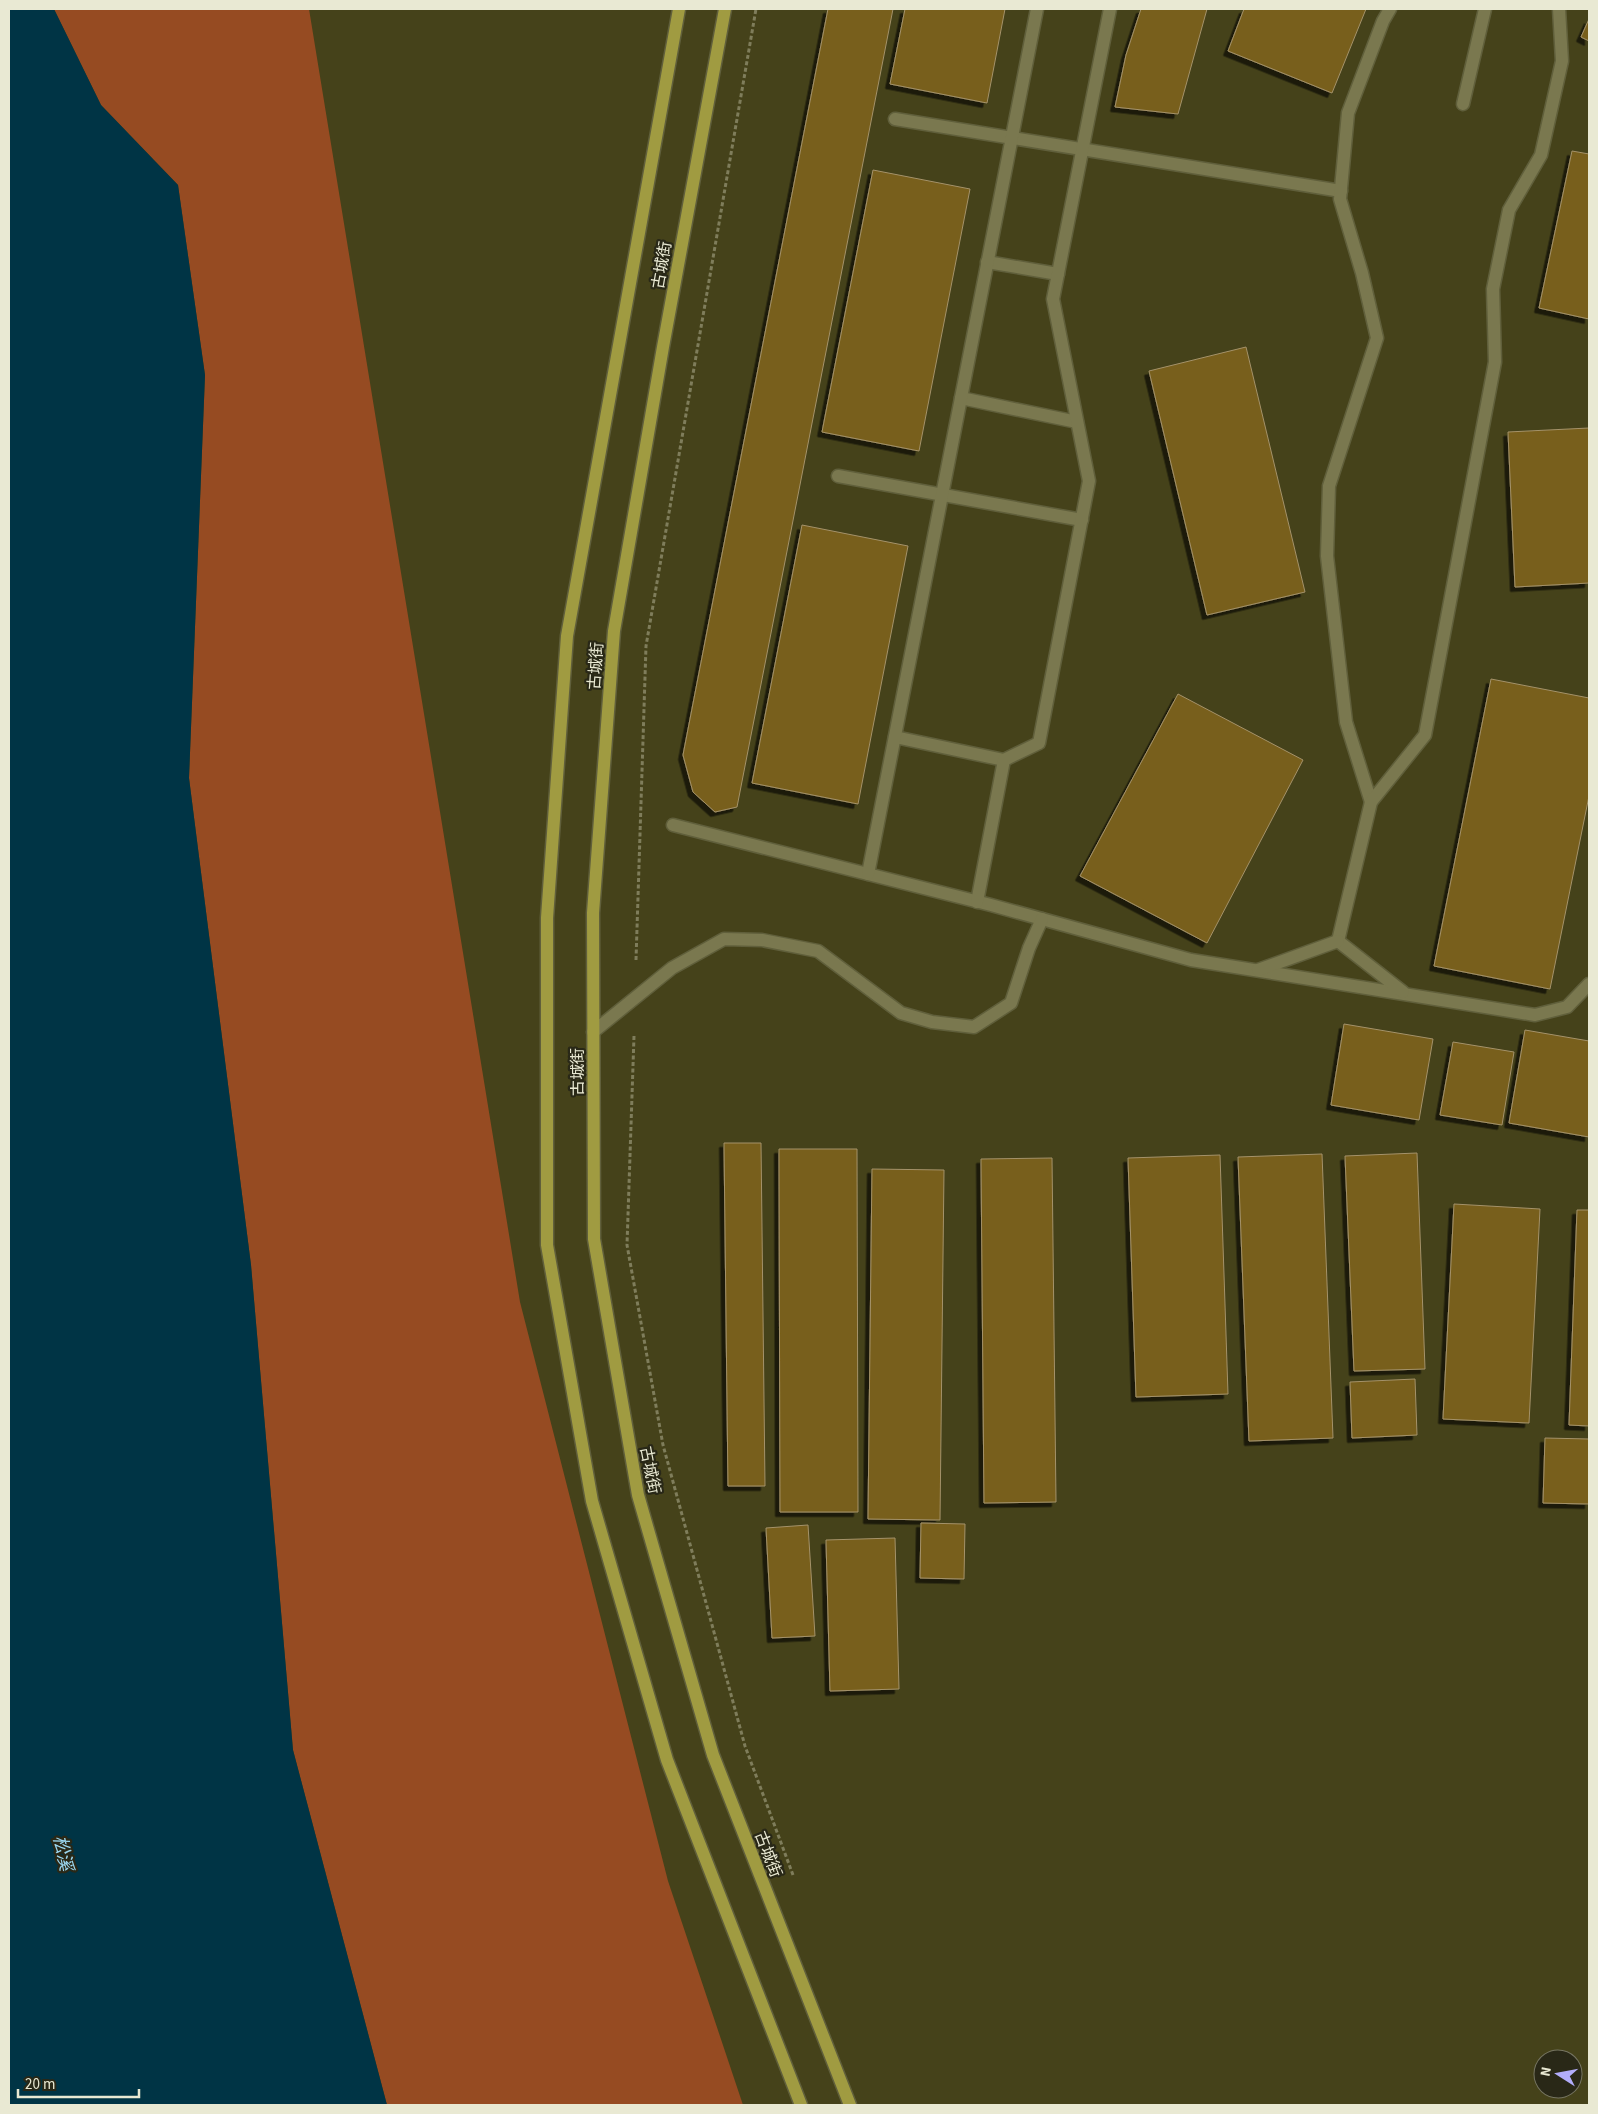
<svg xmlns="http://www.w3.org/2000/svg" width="1598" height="2114" viewBox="0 0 1598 2114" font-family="'Source Sans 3','Noto Sans SC',sans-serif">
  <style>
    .green { fill: #964b22 }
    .water { fill: #003445 }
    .building { fill: #785e1a; stroke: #a4926a; filter: url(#shadow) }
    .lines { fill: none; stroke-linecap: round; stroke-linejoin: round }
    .minor-casing { stroke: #605f3b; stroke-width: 15 }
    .major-casing { stroke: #605f3b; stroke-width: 15 }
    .path { stroke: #7f7d5b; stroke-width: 3; stroke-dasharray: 4 2.5; stroke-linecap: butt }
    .minor { stroke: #7a784f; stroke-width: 12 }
    .major { stroke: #a09b41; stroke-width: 12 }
    .labels { text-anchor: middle; stroke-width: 4.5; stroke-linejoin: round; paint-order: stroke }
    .street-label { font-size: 16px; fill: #e9e9d3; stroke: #292817 }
    .water-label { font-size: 18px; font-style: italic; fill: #9bd8f1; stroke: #292817 }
  </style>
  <defs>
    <filter id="shadow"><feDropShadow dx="-4.5" dy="4.5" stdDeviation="0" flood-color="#0009"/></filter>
  </defs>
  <rect width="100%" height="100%" fill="#45421a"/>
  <path class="green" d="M54 9H309L520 1302 668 1881 743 2105H387L293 1750 251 1265 189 778 205 375 178 185 101 105Z"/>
  <path class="water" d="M9 9H54L101 105 178 185 205 375 189 778 251 1265 293 1750 387 2105H9Z"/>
  <g class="building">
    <path d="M828 9H893L737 807 715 812 693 792 683 755Z"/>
    <path d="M905 9H1005L987 103 890 84Z"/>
    <path d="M1141 9H1207L1178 114 1115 107 1126 55Z"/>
    <path d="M1244 9H1366L1332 93 1228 51Z"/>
    <path d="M1589 19V41L1581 37Z"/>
    <path d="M1572 151 1589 154V319L1539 308Z"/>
    <path d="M873 170 970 189 919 451 822 432Z"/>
    <path d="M1246 347 1305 592 1207 615 1149 371Z"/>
    <path d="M1589 428V583L1515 587 1508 432Z"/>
    <path d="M802 525 908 546 858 804 752 783Z"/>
    <path d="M1491 679 1589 698V796L1550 989 1434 966Z"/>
    <path d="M1178 694 1303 760 1207 943 1080 876Z"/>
    <path d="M1344 1024 1433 1039 1419 1120 1331 1105Z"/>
    <path d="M1525 1030 1589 1041V1137L1509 1123Z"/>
    <path d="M1453 1042 1514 1052 1502 1125 1440 1115Z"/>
    <path d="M724 1143H761L765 1486H728Z"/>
    <path d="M779 1149H857L858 1512H780Z"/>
    <path d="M1417 1153 1425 1369 1354 1371 1345 1156Z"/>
    <path d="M1322 1154 1333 1438 1249 1441 1238 1157Z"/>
    <path d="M1220 1155 1228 1394 1136 1397 1128 1158Z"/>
    <path d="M1052 1158 1056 1502 984 1503 981 1159Z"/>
    <path d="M872 1169 944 1170 940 1520 868 1519Z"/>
    <path d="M1454 1204 1540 1209 1529 1423 1443 1419Z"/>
    <path d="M1577 1210H1589V1426L1569 1425Z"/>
    <path d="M1415 1379 1417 1435 1352 1438 1350 1382Z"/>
    <path d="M1545 1438 1589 1439V1504L1543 1503Z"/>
    <path d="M921 1523 965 1524 964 1579 920 1578Z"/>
    <path d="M808 1525 815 1636 772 1638 766 1528Z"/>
    <path d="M895 1538 899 1689 830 1691 826 1540Z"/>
  </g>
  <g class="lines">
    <g class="minor-casing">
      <g id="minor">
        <path d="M1463 104 1485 9"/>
        <path d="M895 119 1341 191"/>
        <path d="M987 262 1058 274"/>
        <path d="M961 398 1077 422"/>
        <path d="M838 476 1082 520"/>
        <path d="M895 737 1004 760"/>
        <path d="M1371 802 1346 722 1327 556 1329 486 1377 338 1362 273 1340 199 1348 113 1383 21 1390 9"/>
        <path d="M673 825 991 905 1191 960 1535 1015 1567 1007 1589 984"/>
        <path d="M868 874 1037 9"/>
        <path d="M977 902 1004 760 1039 743 1089 481 1053 299 1110 9"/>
        <path d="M1338 941 1371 802 1425 735 1495 362 1493 289 1509 210 1541 155 1562 61 1559 9"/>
        <path d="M1338 941 1403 992"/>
        <path d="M1258 970 1338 941"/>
        <path d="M593 1032 672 968 724 939 762 940 818 951 901 1013 932 1022 974 1027 1011 1003 1029 948 1042 919"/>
      </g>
    </g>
    <g class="major-casing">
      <g id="major">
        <path d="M679 9 567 636 547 918V1245L592 1501 667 1760 801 2105"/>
        <path d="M725 9 663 347 614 631 593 913 594 1239 638 1495 713 1755 850 2105"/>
      </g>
    </g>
    <g class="path">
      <path d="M636 960 646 646 756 9"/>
      <path d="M634 1036 627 1245 663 1445 745 1746 793 1875"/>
    </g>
    <use href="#minor" class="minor"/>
    <use href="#major" class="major"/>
  </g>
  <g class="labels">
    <g class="street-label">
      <text transform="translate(661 265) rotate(-80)" y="6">古城街</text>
      <text transform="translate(595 666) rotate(-86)" y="6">古城街</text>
      <text transform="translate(577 1072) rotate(-90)" y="6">古城街</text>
      <text transform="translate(651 1470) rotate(79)" y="6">古城街</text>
      <text transform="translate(769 1854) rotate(69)" y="6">古城街</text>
    </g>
    <g class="water-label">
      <text transform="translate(63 1853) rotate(78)" y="6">松溪</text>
    </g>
  </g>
  <rect width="1598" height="2114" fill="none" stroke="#e9e9d3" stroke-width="20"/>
  <g transform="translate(1558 2074) rotate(281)"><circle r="24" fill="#292817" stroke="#767562"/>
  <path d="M0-4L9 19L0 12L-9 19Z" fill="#b2adfa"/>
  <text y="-8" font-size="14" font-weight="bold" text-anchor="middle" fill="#e9e9d3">N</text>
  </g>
  <path d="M18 2089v8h121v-8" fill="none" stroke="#e9e9d3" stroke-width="2.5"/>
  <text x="25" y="2089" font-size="15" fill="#e9e9d3" stroke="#292817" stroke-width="4" paint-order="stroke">20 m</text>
</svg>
